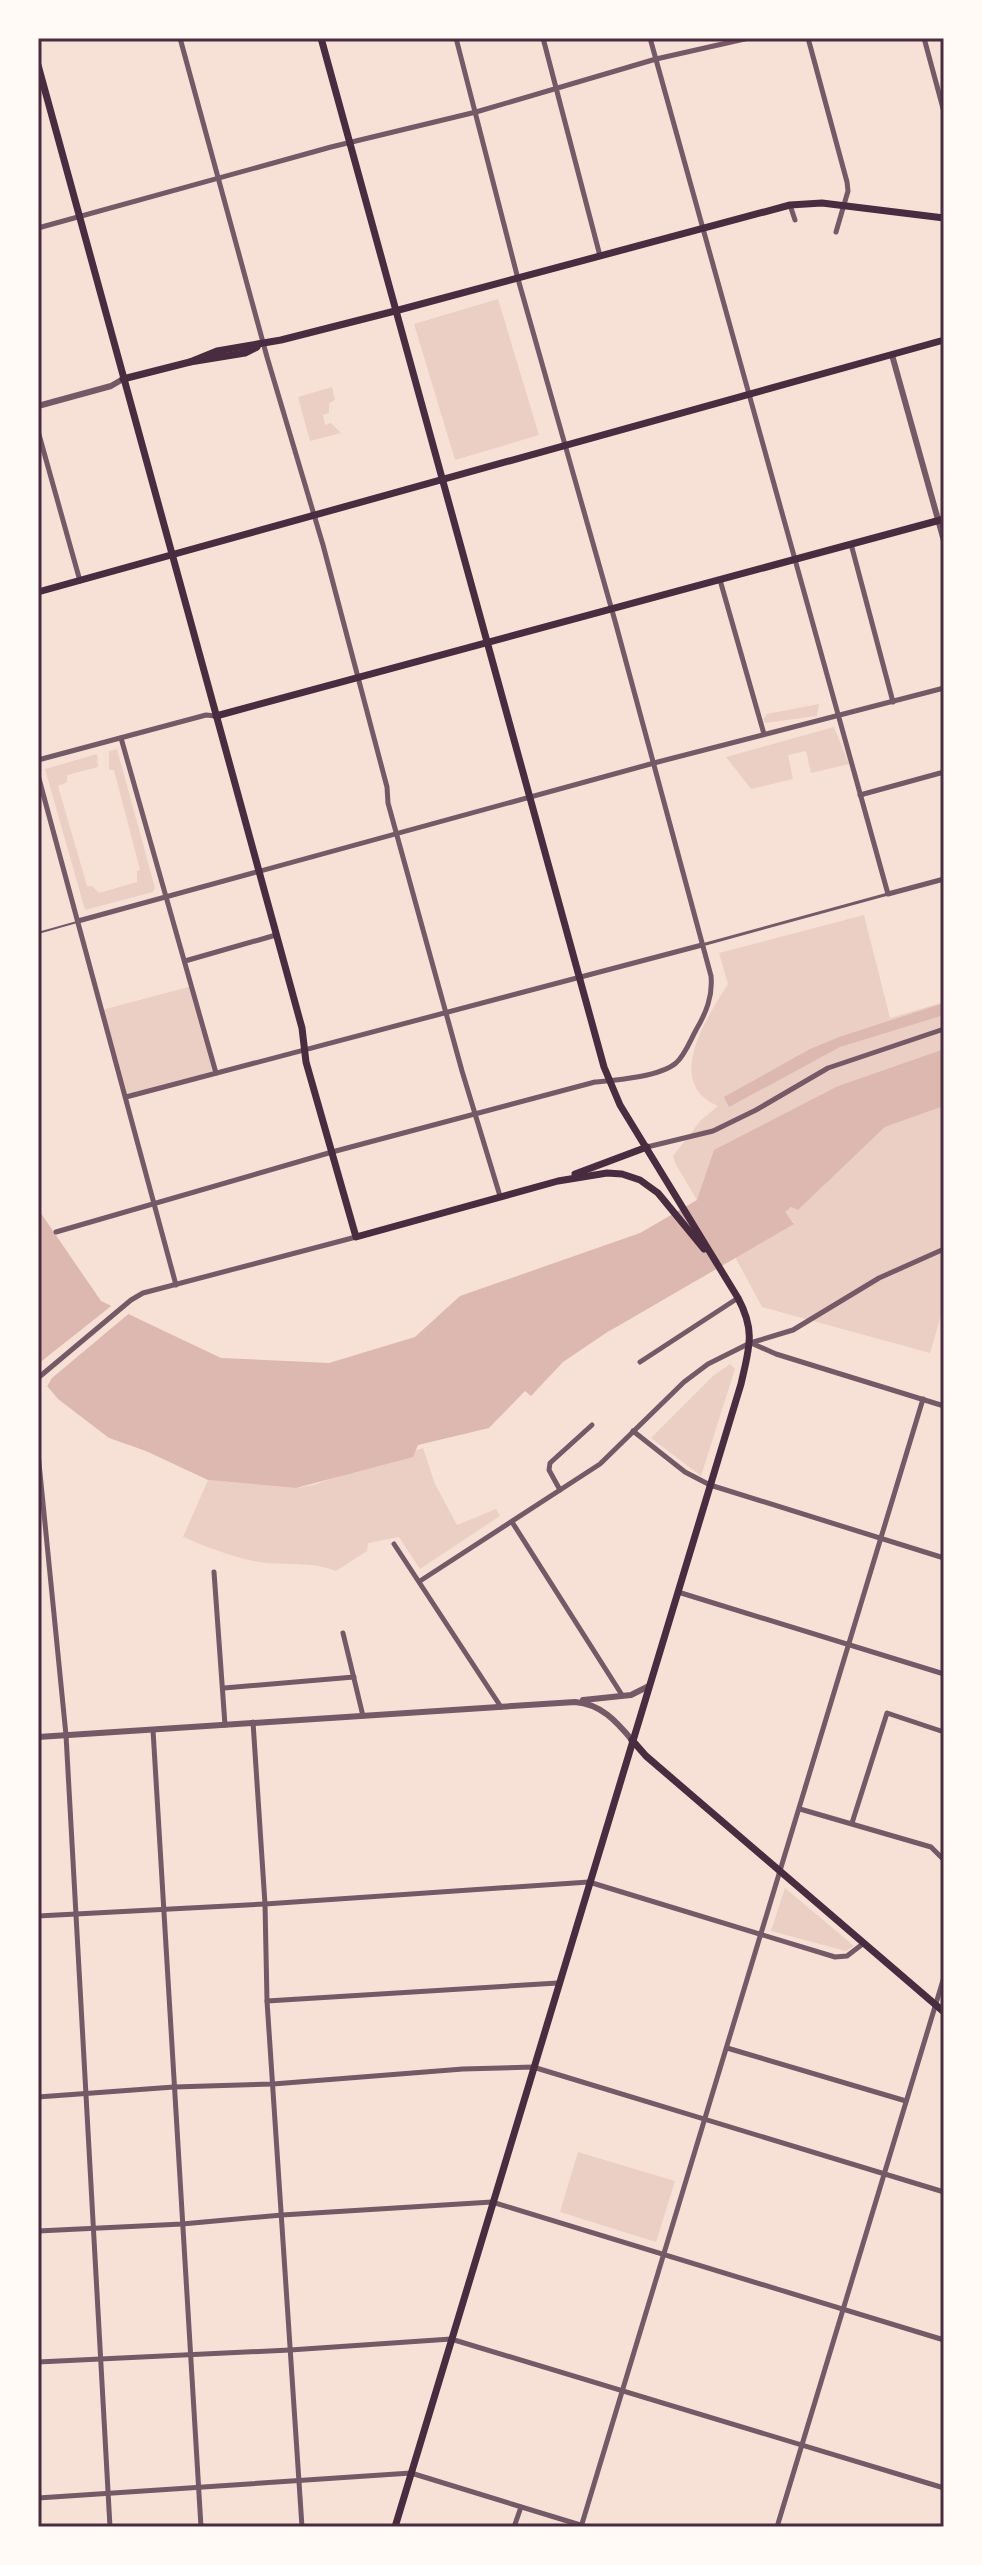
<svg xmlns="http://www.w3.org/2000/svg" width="982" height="2565" viewBox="0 0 982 2565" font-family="'Open Sans',sans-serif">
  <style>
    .green { fill: #ebcfc5 }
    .water { fill: #dcb8b0 }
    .pier { fill: #f7e1d7 }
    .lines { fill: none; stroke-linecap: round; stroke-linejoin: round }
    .service { stroke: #755966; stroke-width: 2 }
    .pedestrian { stroke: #755966; stroke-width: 3 }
    .minor { stroke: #755966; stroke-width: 5 }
    .tertiary { stroke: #755966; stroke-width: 6 }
    .secondary { stroke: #4a2c40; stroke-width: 7 }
    .primary { stroke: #4a2c40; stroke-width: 7 }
    .neatline { fill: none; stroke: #4a2c40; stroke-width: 3 }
  </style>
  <rect width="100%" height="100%" fill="#f7e1d7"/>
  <g class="green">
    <path d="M498 299 539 435 455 460 414 324Z"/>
    <path d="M332 387 335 400 329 403V413L323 415 325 425 331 423 341 433 310 441 298 397Z"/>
    <path d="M819 704 817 716 765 723 763 719 767 714Z"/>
    <path d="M834 727 849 764 811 773 806 751 788 755 793 779 751 789 726 757Z"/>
    <path d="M117 749 155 888 153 892 85 910 45 769 97 754 98 767 67 775V782L58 786 87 886H92L99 893 137 882V871L140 870 114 770H109V751Z"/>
    <path d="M864 915 890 1018 944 1002V1049L838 1086 697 1200 676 1165 673 1156 701 1120 718 1106C663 1083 707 1017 728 984L719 953Z"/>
    <path d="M192 986 216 1073 126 1097 102 1010Z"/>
    <path d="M944 1106V1306L930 1353 762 1307 735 1257 794 1223 784 1212 791 1207 798 1210 885 1127Z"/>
    <path d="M730 1364 735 1369 701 1476 651 1438 713 1376Z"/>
    <path d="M423 1448 435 1484 457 1525 496 1509 500 1516 420 1569 399 1537 368 1543 367 1551 336 1571C314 1562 291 1565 267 1563 239 1560 209 1548 183 1537L208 1480 297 1488 313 1485Z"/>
    <path d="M785 1888 854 1946 846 1951 771 1931Z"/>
    <path d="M578 2152 675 2181 656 2242 560 2212Z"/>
  </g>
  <g class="water">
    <path d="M944 1003V1015L840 1047 729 1107 724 1097 810 1049 839 1037Z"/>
    <path d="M944 1049V1106L885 1127 798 1210 791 1207 785 1212 794 1224 606 1333 563 1362 531 1396 525 1391 489 1428 418 1445 413 1457 296 1488 208 1480 146 1451 109 1438 58 1399 38 1375V1209L101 1301 221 1358 329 1363 415 1337 460 1296 640 1233 697 1200 714 1150 838 1086Z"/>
  </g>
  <path class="pier" d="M115 1303 132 1311 52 1378 45 1390 38 1382V1364Z"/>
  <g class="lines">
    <path class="service" d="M38 933 77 922"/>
    <path class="pedestrian" d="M702 945 888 894"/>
    <g class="minor">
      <path d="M180 38 267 357 323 545 387 787 388 803 462 1071 500 1196"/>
      <path d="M543 38 600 256"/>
      <path d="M650 38 888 894 944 879"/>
      <path d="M808 38 847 182 848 191 836 232"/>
      <path d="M924 38 944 112"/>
      <path d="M790 205 795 220"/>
      <path d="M38 228 331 147 476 112 656 59 749 38"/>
      <path d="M38 431 80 581"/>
      <path d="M851 544 893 702"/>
      <path d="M720 580 764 734"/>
      <path d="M121 738 216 1073"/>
      <path d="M38 760 206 715 216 716"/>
      <path d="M38 775 176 1285"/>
      <path d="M860 795 944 772"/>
      <path d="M78 921 654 763 944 688"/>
      <path d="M185 961 276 935"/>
      <path d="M126 1097 702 945"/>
      <path d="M647 1147 713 1131 756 1110 828 1068 944 1029"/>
      <path d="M56 1232 332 1152 595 1082C617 1080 659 1077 676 1063 685 1055 690 1041 696 1030 706 1013 713 996 711 976L615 621 518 279 456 38"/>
      <path d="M751 1343 776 1354 944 1406"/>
      <path d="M640 1362 738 1298"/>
      <path d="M38 1378 131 1300 143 1293 356 1237"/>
      <path d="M633 1431 685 1472 710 1485 944 1558"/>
      <path d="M38 1453 66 1735 110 2527"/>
      <path d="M560 1490 549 1470 550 1463 592 1425"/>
      <path d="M512 1522 622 1695"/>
      <path d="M394 1544 501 1707"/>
      <path d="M214 1572 225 1725"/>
      <path d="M420 1581 600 1464 684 1382 708 1364 750 1343 793 1330 879 1278 944 1249"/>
      <path d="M678 1592 944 1674"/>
      <path d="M343 1633 363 1716"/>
      <path d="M224 1688 354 1677"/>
      <path d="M253 1722 265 1904 267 2001 302 2527"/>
      <path d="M153 1730 201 2527"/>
      <path d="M800 1809 931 1847 944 1860"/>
      <path d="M852 1823 887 1713 944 1732"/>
      <path d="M38 1916 265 1904 589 1882 835 1957 847 1956 864 1943"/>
      <path d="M267 2001 558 1983"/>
      <path d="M727 2048 906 2101"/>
      <path d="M38 2097 174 2087 273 2084 463 2069 533 2067 944 2192"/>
      <path d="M38 2231 182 2224 282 2215 492 2202 944 2340"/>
      <path d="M38 2362 290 2350 451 2339 944 2488"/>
      <path d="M38 2498 411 2473 587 2527"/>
      <path d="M514 2527 521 2507"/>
      <path d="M581 2527 923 1399"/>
      <path d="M777 2527 944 1977"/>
    </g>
    <g class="tertiary">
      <path d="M892 355 944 541"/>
      <path d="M38 406 111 386 123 379"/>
      <path d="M583 1700 631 1695 649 1686"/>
      <path d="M38 1737 575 1702C601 1704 616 1721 632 1740"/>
    </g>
    <g class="secondary">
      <path d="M190 362 217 351 281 340 395 311 790 205 822 203 944 218"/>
      <path d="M123 379 190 362 245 353 257 347"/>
    </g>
    <g class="primary">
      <path d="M321 38 604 1067 620 1105 738 1298C756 1332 749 1348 741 1384L395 2527"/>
      <path d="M38 65 302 1028 306 1062 356 1237 558 1181 607 1173 622 1174 640 1180 658 1193 704 1249"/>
      <path d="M38 592 944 340"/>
      <path d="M216 716 944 519"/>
      <path d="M575 1174 647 1147"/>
      <path d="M632 1740 646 1756 944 2012"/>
    </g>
  </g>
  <rect width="982" height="2565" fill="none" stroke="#fffaf5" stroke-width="80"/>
  <rect x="40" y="40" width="902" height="2485" class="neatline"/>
</svg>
